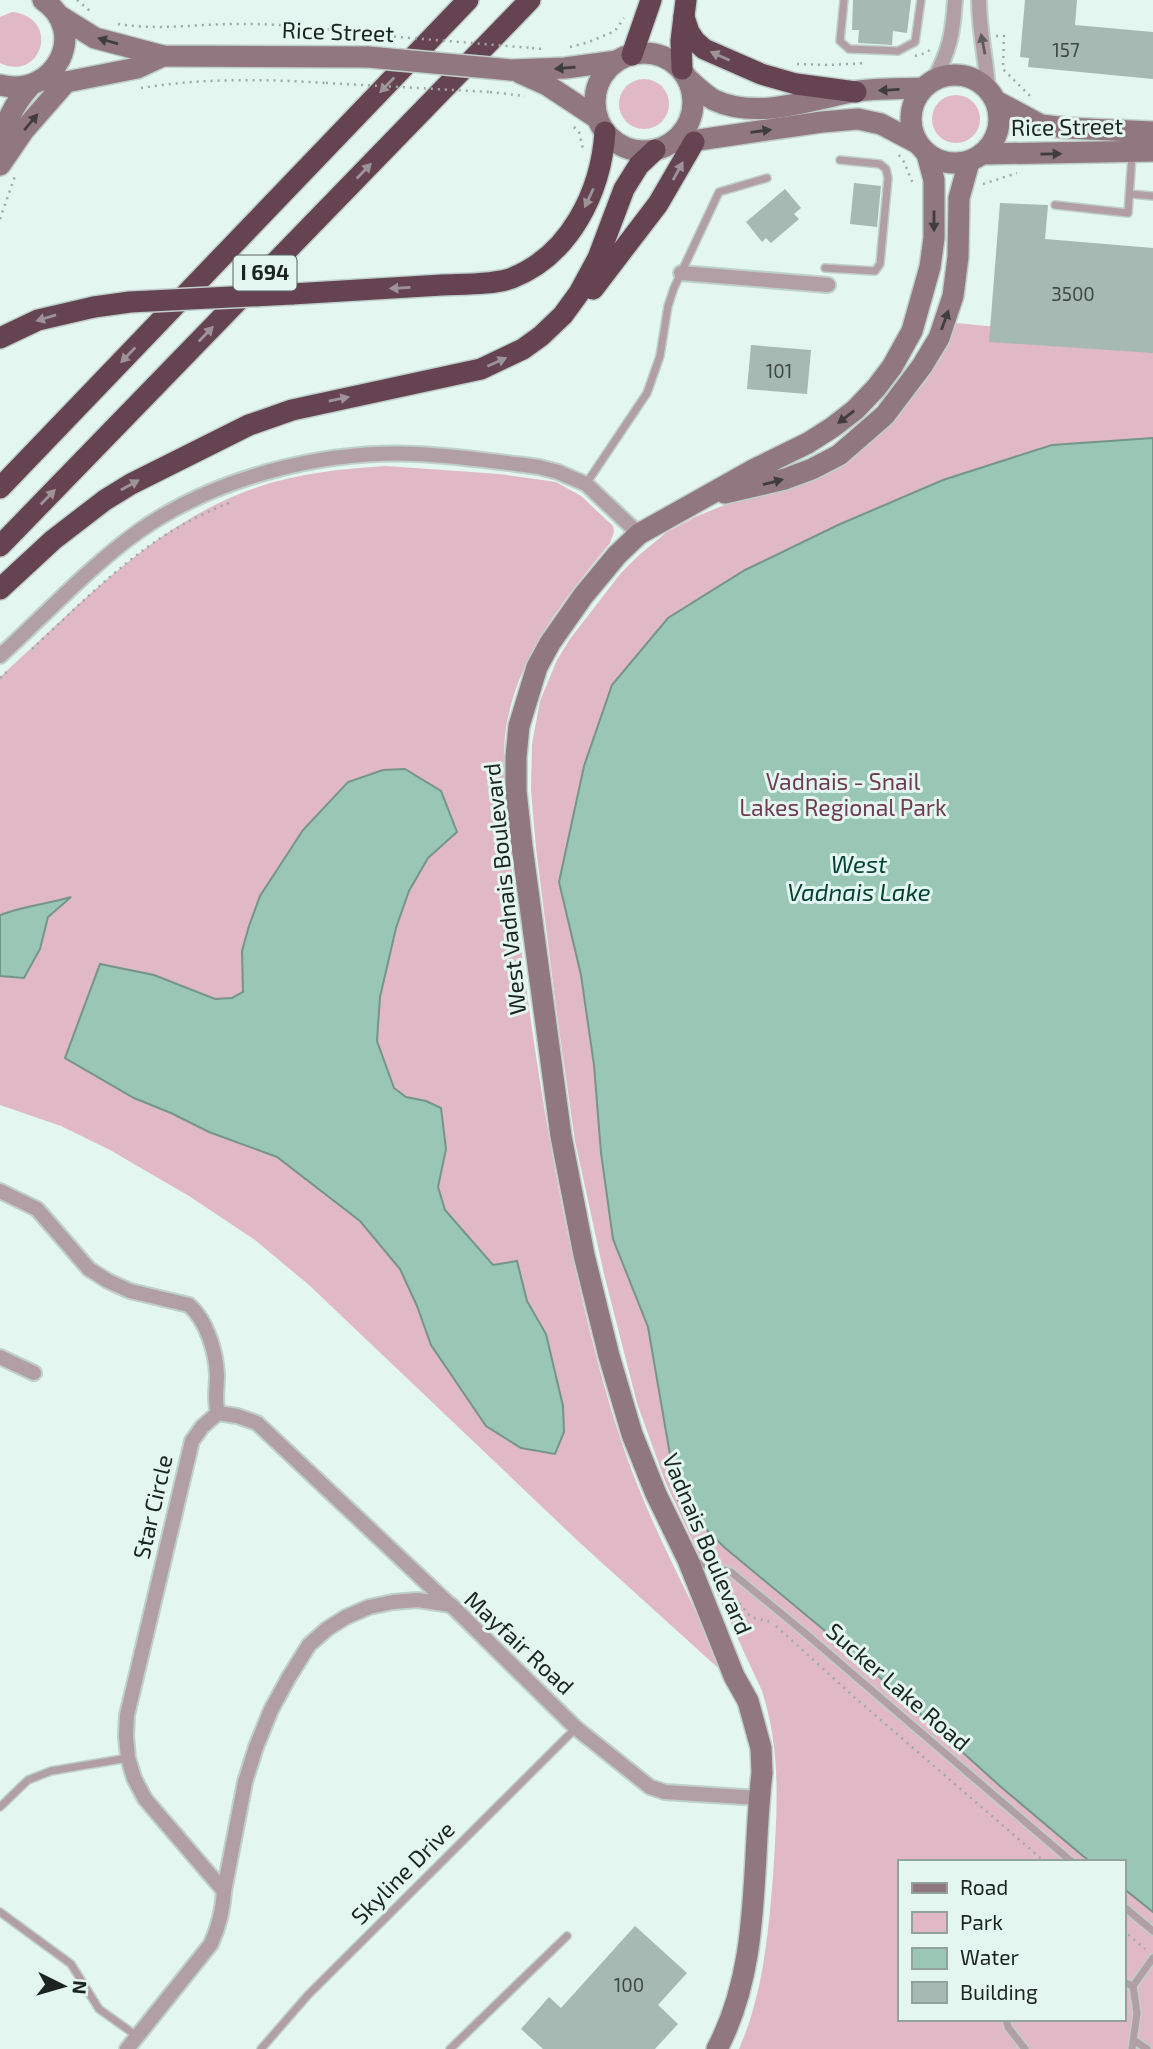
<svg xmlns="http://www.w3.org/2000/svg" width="1153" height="2049" viewBox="0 0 1153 2049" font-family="'Exo 2',sans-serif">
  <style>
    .green { fill: #e1b8c6; fill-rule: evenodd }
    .water { fill: #9ac6b6; stroke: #749589; stroke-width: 2 }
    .building { fill: #a6b9b2 }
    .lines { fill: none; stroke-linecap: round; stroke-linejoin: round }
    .lane-casing { stroke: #bfd0ca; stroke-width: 10 }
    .street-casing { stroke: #bfd0ca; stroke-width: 18 }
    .secondary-casing { stroke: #bfd0ca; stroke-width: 24 }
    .highway-casing { stroke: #bfd0ca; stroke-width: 24 }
    .path { stroke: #9caba6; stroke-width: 2.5; stroke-dasharray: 2 5; stroke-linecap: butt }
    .lane { stroke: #b19fa5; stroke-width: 7 }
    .street { stroke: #b19fa5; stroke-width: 14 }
    .secondary { stroke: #917780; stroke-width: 21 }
    .highway { stroke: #664350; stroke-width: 21 }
    .secondary-bridge-casing { stroke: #bfd0ca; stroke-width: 24; stroke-linecap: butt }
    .highway-bridge-casing { stroke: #bfd0ca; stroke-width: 24; stroke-linecap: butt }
    .path-bridge { stroke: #9caba6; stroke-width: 2.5; stroke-dasharray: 2 5; stroke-linecap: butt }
    .secondary-bridge { stroke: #917780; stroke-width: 21 }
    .highway-bridge { stroke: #664350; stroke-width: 21 }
    .oneway { fill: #3f3d3e }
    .oneway2 { fill: #5f5b5c }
    .oneway3 { fill: #9e9498 }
    .labels { text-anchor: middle; stroke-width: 6; stroke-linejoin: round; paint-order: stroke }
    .number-label { font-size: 19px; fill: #3e4945 }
    .shield { fill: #e3f6ef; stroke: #58635f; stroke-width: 2 }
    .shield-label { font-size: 21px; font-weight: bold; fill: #1c2421 }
    .street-label { font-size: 23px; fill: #1c2421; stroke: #e3f6ef }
    .park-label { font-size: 23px; fill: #713b51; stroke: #e3f6ef }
    .water-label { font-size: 24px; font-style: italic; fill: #044334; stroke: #e3f6ef }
  </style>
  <rect width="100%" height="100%" fill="#e3f6ef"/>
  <g class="green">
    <path d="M12 12C62 18 41 83 0 63V17Z"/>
    <circle cx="644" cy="104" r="25"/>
    <circle cx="956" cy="119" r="24"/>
    <path d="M956 323 1153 342V2049H739C763 1994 768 1936 773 1877 777 1812 782 1753 762 1691L665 1481 637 1403 604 1274 575 1141 557 1015 536 848 531 790 532 744 540 701 557 660 570 639 621 573 639 555 667 532 695 517 727 504 770 493 898 415 925 382 939 361ZM899 1862H1123V2019H899Z"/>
    <path d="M386 466 499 474 556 482 581 496 613 526 614 532 610 543C564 600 519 653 506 727 503 750 504 774 504 797 520 953 540 1109 574 1262 588 1327 604 1392 626 1455 653 1531 693 1603 727 1676L579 1542 309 1285 255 1240 189 1196 110 1150 61 1126 0 1105V677C76 608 156 522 255 488 298 473 342 469 386 466Z"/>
  </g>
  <g class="water">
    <path d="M1153 438V1912L1123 1888V1862H1091L1083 1856 1001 1787 865 1664 724 1547 678 1501 648 1327 613 1239 601 1153 594 1065 581 975 559 882 584 766 612 685 668 618 745 570 838 525 943 480 1052 445Z"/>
    <path d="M405 769 441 791 457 832 428 858 409 891 396 928 380 997 377 1041 394 1088 406 1097 426 1101 441 1108 446 1149 438 1187 445 1210 493 1265 517 1261 527 1301 546 1334 563 1406 564 1432 555 1454 521 1448 486 1426 431 1345 417 1306 400 1269 360 1221 277 1157 209 1132 171 1113 134 1098 65 1058 100 964 154 975 215 999 232 998 243 992 242 951 249 926 260 896 303 830 348 782 383 770Z"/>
    <path d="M71 897 48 917 40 949 24 978 0 976V915C23 906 47 904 71 897Z"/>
  </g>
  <g class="building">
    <path d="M853 0H911L907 33 893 31 892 45 858 43 859 30H852Z"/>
    <path d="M1025 0H1077L1075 25 1153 32V79L1028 67 1029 58 1020 57Z"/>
    <path d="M854 183 881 186 877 227 850 224Z"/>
    <path d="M785 189 801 208 794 214 799 219 771 243 766 238 762 242 746 222Z"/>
    <path d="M1000 203 1048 205 1045 239 1153 248V353L989 342Z"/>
    <path d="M751 345 811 350 807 394 747 389Z"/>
    <path d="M635 1926 687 1973 658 2005 678 2024 655 2049H543L521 2029 549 1997 561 2008Z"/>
  </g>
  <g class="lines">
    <g class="lane-casing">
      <g id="lane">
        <path d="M844 0 840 41 849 49 898 51 915 42 921 0"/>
        <path d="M1130 194 1153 196"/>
        <path d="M1055 205 1128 213 1132 156"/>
        <path d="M825 268 875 271 880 264 888 178 886 169 880 164 840 160"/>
        <path d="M586 484 647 393 660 356 668 306 674 288 719 192 767 178"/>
        <path d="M692 1561 731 1572 805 1633 1072 1862"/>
        <path d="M0 1807 28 1780 51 1771 128 1758"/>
        <path d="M1123 1906 1153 1931"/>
        <path d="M0 1912 71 1964 99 2009 137 2036"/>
        <path d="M1123 1982 1133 1986"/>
        <path d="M1006 2019 1008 2027 1025 2049"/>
        <path d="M1135 2041 1147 2049"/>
        <path d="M261 2049 308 1995 576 1728"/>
        <path d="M450 2049 567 1936"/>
        <path d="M1132 2049 1137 2013 1133 1986 1153 1958"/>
      </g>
    </g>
    <g class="street-casing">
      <g id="street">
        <path d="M979 0C979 30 986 59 988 89"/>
        <path d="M934 79C950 50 953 32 955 0"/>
        <path d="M681 273 828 285"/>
        <path d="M0 656C44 616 90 566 139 531 216 477 323 450 417 454 458 456 499 462 539 467L558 472 586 484 639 534"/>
        <path d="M0 1191 37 1209 89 1269 108 1281 130 1291 189 1305C207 1321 216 1352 217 1375 217 1389 214 1400 218 1413"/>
        <path d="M0 1357 34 1373"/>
        <path d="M224 1891 145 1799 134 1778 128 1758 126 1736 127 1715 192 1441 202 1427 218 1413 237 1416 257 1423 449 1604"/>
        <path d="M127 2049 211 1944C219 1926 223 1911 224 1891L245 1782 256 1747 271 1710 289 1677 309 1645 327 1629 346 1617 369 1607 393 1602 418 1600 451 1605 576 1728 650 1787 665 1792 759 1798"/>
      </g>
    </g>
    <g class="secondary-casing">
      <g id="secondary">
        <path d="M58 15 95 38 163 56 368 57"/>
        <circle cx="644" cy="102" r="49"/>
        <path d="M511 70 565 68 617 61"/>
        <path d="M520 73 547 85 597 118"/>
        <circle cx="955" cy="119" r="44"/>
        <path d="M43 80 66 82 137 68 163 56"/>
        <path d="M689 80C697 87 705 95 714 100 757 120 809 100 852 92 875 88 899 89 922 88"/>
        <path d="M0 85C56 99 89 31 43 0"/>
        <path d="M996 101 1041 125 1067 128 1153 132"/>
        <path d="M678 143 822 122 858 119 881 124 917 143"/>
        <path d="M0 148C5 123 13 105 30 86"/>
        <path d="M982 154 1153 151"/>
        <path d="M0 165 24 130 66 82"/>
        <path d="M725 493 785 479 812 469 839 455 885 415 922 366 939 338 953 296 958 257 959 198 969 162"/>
        <path d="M717 2049C762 1964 751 1865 762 1773L761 1748 748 1701 734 1676 688 1560 656 1494 632 1434 609 1356 584 1255 561 1136 522 846 516 791V757L519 726 537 667 550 643 583 596 617 555 639 534 755 469 808 443 833 427 855 410 876 388 892 367 912 331 930 267 934 238V180L927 154"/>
      </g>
    </g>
    <g class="highway-casing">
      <g id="highway">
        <path d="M684 17 689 32 695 41 704 49 761 74 796 84 856 92"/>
        <path d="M632 55 651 0"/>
        <path d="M682 69 681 41 686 0"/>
        <path d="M593 289 658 204 694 142"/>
        <path d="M292 294C342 291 392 288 442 285 462 284 493 285 512 278 570 255 601 192 605 132"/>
        <path d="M0 338 38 320 94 307"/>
        <path d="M0 488 468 0"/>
        <path d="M0 546 530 0"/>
        <path d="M0 589 53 540 105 500 131 484 249 425 292 410 481 369 523 349 541 336 563 315 579 293 598 258 624 189 639 165 655 150"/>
      </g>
    </g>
    <g class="path">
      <path d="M77 0 90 11"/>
      <path d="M118 24C161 31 204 23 247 24 294 24 341 31 387 36"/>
      <path d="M996 36H1004L1003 69 1033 99"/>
      <path d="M570 47 589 42 615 31 624 18"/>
      <path d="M532 48 543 49"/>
      <path d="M915 56 926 53 931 49"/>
      <path d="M797 64 829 65 867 63"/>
      <path d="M141 88C202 78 264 79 326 83"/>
      <path d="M490 92 525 96"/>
      <path d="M574 127 579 132 583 149"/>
      <path d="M899 155 904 162 914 186"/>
      <path d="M983 184 1017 173"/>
      <path d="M0 219 15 176"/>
      <path d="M32 649C73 611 113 570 159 539 182 524 206 512 231 502"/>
      <path d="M0 678 9 670"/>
      <path d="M721 1582 751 1617 771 1622"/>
      <path d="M776 1626 853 1696 1045 1862"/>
      <path d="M1123 1930 1145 1949"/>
    </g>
    <use href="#lane" class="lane"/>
    <use href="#street" class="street"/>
    <use href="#secondary" class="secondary"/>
    <use href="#highway" class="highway"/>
    <g class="secondary-bridge-casing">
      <path id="secondary-bridge" d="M368 57 511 70"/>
    </g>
    <g class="highway-bridge-casing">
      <path id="highway-bridge" d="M94 307 130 302 292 294"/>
    </g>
    <g class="path-bridge">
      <path d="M387 36 532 48"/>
      <path d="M326 83 490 92"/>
    </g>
    <use href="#secondary-bridge" class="secondary-bridge"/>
    <use href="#highway-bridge" class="highway-bridge"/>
  </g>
  <defs><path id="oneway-solid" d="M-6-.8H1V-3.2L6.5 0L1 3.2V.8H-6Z" transform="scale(1.75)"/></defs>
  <g class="oneway">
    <use href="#oneway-solid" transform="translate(108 41) rotate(-164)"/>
    <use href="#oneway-solid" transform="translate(565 68) rotate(175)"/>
    <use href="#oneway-solid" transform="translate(889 90) rotate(177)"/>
    <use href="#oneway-solid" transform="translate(31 122) rotate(-50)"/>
    <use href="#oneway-solid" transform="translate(761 131) rotate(-8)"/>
    <use href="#oneway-solid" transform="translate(1051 154) rotate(-1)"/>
    <use href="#oneway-solid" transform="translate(934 221) rotate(90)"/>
    <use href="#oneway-solid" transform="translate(945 320) rotate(-70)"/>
    <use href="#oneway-solid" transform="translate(846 417) rotate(142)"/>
    <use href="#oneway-solid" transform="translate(773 482) rotate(-15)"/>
  </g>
  <use class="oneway2" href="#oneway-solid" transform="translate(983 44) rotate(-101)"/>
  <g class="oneway3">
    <use href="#oneway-solid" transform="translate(720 56) rotate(-156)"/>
    <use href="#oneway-solid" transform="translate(387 85) rotate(134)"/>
    <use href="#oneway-solid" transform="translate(364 171) rotate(-46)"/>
    <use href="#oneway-solid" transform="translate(678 171) rotate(-61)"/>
    <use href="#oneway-solid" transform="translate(589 198) rotate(115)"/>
    <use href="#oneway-solid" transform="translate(400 288) rotate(177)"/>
    <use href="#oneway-solid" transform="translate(46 318) rotate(163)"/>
    <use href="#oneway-solid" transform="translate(206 334) rotate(-46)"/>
    <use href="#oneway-solid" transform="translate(128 355) rotate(134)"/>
    <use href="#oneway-solid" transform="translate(497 362) rotate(-24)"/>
    <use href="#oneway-solid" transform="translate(339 399) rotate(-12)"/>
    <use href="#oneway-solid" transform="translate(130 485) rotate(-29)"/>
    <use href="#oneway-solid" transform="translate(48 497) rotate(-46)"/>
  </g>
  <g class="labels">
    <g class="number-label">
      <text x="1066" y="57">157</text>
      <text x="1073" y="301">3500</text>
      <text x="779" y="378">101</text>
      <text x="629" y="1992">100</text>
    </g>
    <rect class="shield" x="233.5" y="255.5" width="63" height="35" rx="5"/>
    <g class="shield-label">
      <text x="265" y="280">I 694</text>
    </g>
    <g class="street-label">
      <text transform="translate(338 32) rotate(2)" y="8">Rice Street</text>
      <text transform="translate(1067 127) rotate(-1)" y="8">Rice Street</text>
      <text transform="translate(505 889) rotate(-96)" y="8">West Vadnais Boulevard</text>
      <text transform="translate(153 1507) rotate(-77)" y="8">Star Circle</text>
      <text transform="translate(707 1544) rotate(67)" y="8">Vadnais Boulevard</text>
      <text transform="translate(519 1643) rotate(43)" y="8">Mayfair Road</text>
      <text transform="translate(898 1687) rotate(41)" y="8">Sucker Lake Road</text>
      <text transform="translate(403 1873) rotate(-45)" y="8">Skyline Drive</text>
    </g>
    <g class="park-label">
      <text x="843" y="790">Vadnais - Snail<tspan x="843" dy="26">Lakes Regional Park</tspan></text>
    </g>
    <g class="water-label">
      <text x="859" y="873">West<tspan x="859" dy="28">Vadnais Lake</tspan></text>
    </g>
  </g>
  <rect x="898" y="1860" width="228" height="161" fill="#e3f6ef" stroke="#93a29d" stroke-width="2"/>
  <rect x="912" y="1883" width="35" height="10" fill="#917780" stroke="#93a29d" stroke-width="2"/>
  <text x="960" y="1895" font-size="21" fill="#1c2421">Road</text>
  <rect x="912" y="1912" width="35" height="21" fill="#e1b8c6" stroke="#93a29d" stroke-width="2"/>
  <text x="960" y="1930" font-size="21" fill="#1c2421">Park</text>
  <rect x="912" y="1948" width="35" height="21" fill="#9ac6b6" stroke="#93a29d" stroke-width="2"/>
  <text x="960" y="1965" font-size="21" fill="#1c2421">Water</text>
  <rect x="912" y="1982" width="35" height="21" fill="#a6b9b2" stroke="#93a29d" stroke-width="2"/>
  <text x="960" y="2000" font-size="21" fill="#1c2421">Building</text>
  <g transform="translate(63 1986) rotate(95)" stroke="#e3f6ef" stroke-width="5" paint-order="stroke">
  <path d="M0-5L12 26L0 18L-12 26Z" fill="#1c2421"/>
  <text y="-10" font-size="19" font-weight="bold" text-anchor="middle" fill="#1c2421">N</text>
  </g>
</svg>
